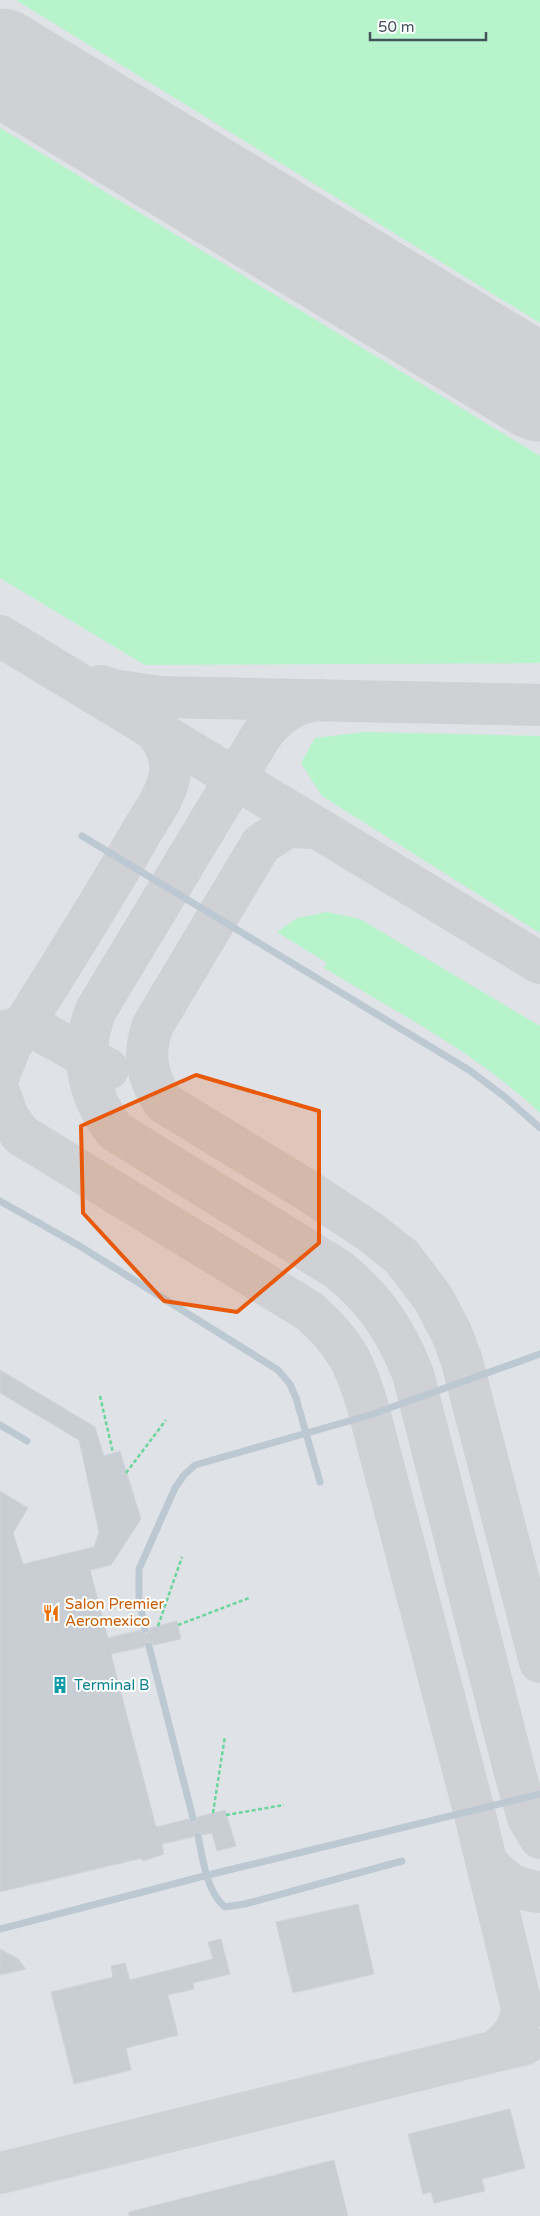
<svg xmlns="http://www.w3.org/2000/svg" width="540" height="2216" viewBox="0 0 540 2216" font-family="'Varela Round',sans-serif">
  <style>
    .airport { fill: #dfe2e6 }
    .green { fill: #b7f4cc }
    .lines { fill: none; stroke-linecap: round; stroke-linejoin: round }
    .taxiway { stroke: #d0d1d4; stroke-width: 42 }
    .runway { stroke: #d0d1d4; stroke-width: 105 }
    .building { fill: #c9ced4; stroke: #d1d4da }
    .path { stroke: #6cd59d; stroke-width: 2.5; stroke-dasharray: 4 2.5; stroke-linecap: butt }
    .lane { stroke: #bdc9d2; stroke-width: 7 }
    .marked { fill: #e8590c; fill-opacity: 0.2; stroke: #e8590c; stroke-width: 4; stroke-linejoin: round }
    .labels { text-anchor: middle; stroke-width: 4; stroke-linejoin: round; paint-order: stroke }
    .food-label { font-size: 15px; fill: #c56008; stroke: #fff; text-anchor: start }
    .culture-label { font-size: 15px; fill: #0d838f; stroke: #fff; text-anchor: start }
  </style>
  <rect width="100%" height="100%" fill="#f1eeee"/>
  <rect class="airport" x="0" y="0" width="540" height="2216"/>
  <g class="green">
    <path d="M16 0H540V323Z"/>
    <path d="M0 128 540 456V663L145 665 0 578Z"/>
    <path d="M365 732 540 736V933L322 796 301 763 315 738Z"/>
    <path d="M327 912 360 919 540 1026V1113C477 1053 398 1013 324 968L327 963 277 932 297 918Z"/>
  </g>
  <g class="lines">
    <g class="taxiway">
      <path d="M0 636 540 963"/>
      <path d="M101 686 113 690 160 697 540 705"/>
      <path d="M319 700C293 703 276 715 261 736L96 1010C79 1053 87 1095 115 1131L339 1270C376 1301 395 1329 413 1374L515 1773 528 1818 540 1838"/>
      <path d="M317 828 288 827 261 844 153 1025C142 1054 147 1078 164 1103L305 1189 369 1231 402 1257 433 1298 451 1332 461 1358 540 1662"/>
      <path d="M0 1032 22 1027 40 1031 108 1069"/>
      <path d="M0 1073 10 1047C53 978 97 909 138 838 149 818 167 796 170 773 172 755 164 742 154 728"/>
      <path d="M0 1094 8 1117 21 1135 309 1311C347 1344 357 1367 370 1415L474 1811 522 2008C520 2028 512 2037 497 2050"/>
      <path d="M486 1860C500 1880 515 1890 540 1892"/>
      <path d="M0 2173 525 2044"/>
    </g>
    <path class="runway" d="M0 61 540 389"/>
  </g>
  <g class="building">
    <path d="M0 1370 95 1427 104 1456 120 1451 141 1519 111 1565 90 1570 108 1638 140 1630 147 1634 150 1628 177 1621 181 1639 154 1645 148 1641 144 1647 111 1654 156 1827 188 1819 195 1823 198 1817 225 1810 236 1846 217 1851 212 1833 203 1835 197 1831 193 1837 162 1844 164 1854 143 1861 142 1858 0 1892V1491L28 1508 13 1533 23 1564 94 1547 99 1532 79 1440 0 1393Z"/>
    <path d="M358 1904 374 1974 293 1993 276 1922Z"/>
    <path d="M221 1939 230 1974 193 1983 194 1989 168 1995 178 2035 126 2048 131 2070 74 2084 51 1992 113 1977 111 1966 125 1963 130 1980 213 1959 208 1942Z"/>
    <path d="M0 1949 18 1959 26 1969 0 1975Z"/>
    <path d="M510 2109 525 2168 482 2179 485 2191 434 2203 431 2192 423 2194 408 2134Z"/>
    <path d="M334 2160 348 2216H129V2212Z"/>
  </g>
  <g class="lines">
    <g class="path">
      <path d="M100 1396 113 1453"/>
      <path d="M126 1473 166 1420"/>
      <path d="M178 1625 249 1598"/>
      <path d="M158 1626 182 1557"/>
      <path d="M213 1813 225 1736"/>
      <path d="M226 1815 284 1805"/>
    </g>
    <g class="lane">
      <path d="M82 836 469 1070 505 1097 540 1128"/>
      <path d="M0 1201 78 1245 278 1370 290 1384 296 1398 320 1482"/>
      <path d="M0 1425 27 1441"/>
      <path d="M145 1629 139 1600V1569L175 1488 184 1475 195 1465 370 1415 540 1354"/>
      <path d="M149 1646 193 1818"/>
      <path d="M198 1836C203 1859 206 1891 225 1907L245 1904 402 1861"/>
      <path d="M0 1929 208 1875 540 1794"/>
    </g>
  </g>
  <path class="marked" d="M196 1075 319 1111V1243L237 1312 164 1301 83 1213 81 1126Z"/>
  <defs>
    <g id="restaurant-bare" transform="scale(1.35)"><path d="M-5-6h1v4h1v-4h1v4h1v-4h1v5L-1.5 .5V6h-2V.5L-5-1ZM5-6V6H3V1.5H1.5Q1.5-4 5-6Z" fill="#e8710a" stroke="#fff" stroke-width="2.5" paint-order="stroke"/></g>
    <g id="building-bare" transform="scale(1.35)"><path d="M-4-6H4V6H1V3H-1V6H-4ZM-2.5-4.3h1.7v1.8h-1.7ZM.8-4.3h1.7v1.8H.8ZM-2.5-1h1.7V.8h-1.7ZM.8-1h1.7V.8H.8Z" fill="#0f9aa8" stroke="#fff" stroke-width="2.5" paint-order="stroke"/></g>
  </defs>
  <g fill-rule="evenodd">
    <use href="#restaurant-bare" x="51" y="1613"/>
    <use href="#building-bare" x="60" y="1685"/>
  </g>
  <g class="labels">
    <g class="food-label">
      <text x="65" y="1609">Salon Premier<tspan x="65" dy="17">Aeromexico</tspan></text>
    </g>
    <g class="culture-label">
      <text x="74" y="1690">Terminal B</text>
    </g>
  </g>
  <path d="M370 32v8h116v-8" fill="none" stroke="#44535e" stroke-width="2.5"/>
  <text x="378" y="32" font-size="15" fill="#44535e" stroke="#ffffff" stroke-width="4" paint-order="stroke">50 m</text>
</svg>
